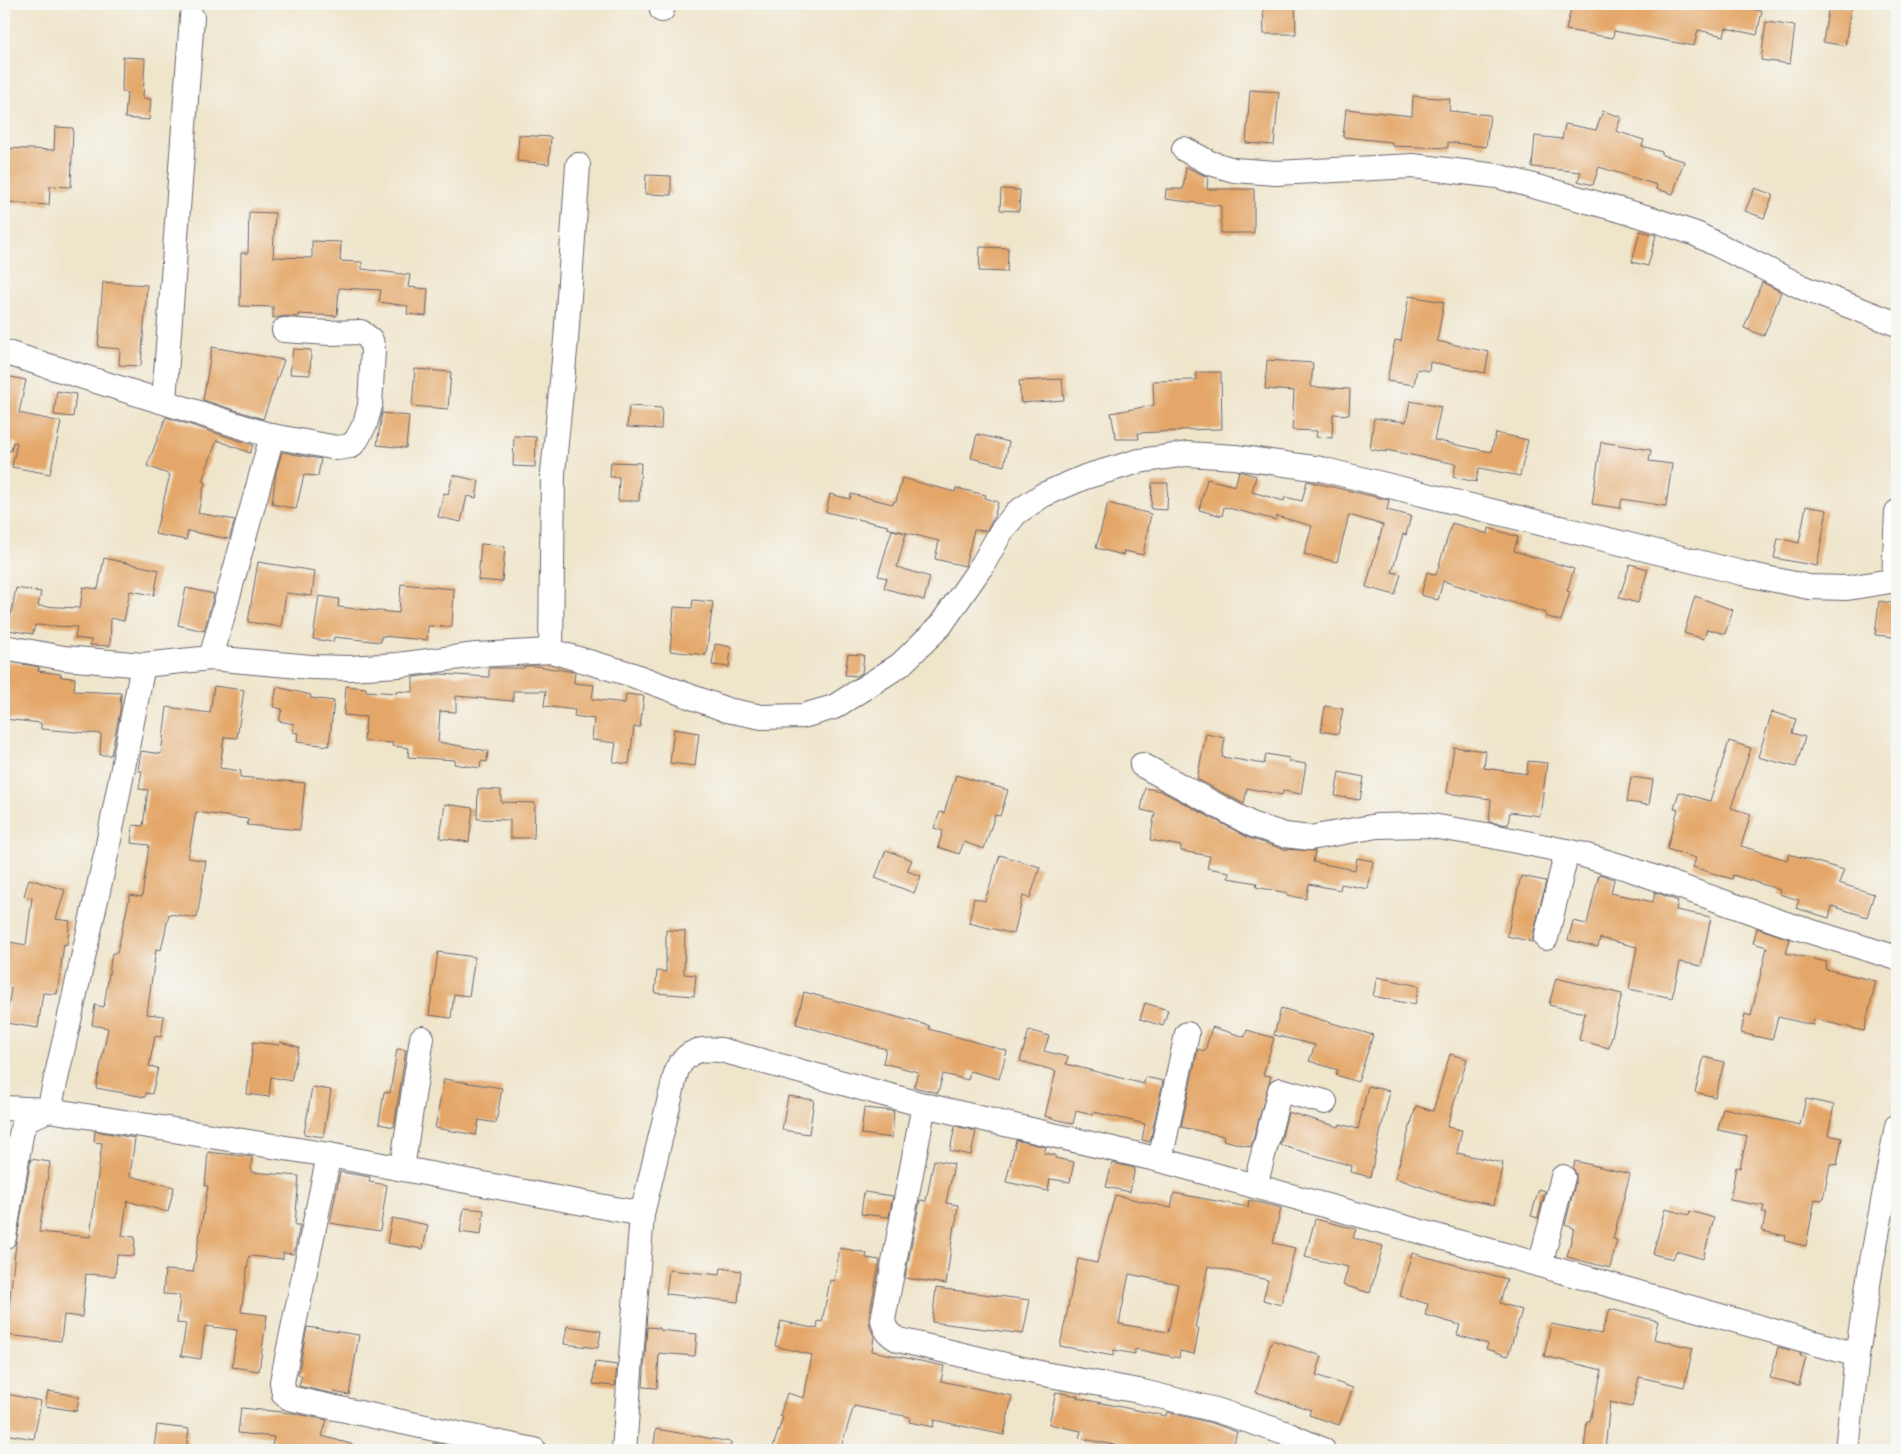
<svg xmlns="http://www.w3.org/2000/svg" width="1901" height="1454" viewBox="0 0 1901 1454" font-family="'IM FELL Great Primer',serif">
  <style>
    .building { fill: #e4a769; fill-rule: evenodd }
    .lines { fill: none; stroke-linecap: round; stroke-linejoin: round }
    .street-casing { stroke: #6a666d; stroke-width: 26 }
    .street { stroke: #fff; stroke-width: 24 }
  </style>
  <rect width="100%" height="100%" fill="#f6f6f2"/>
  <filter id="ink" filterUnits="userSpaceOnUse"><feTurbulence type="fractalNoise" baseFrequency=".02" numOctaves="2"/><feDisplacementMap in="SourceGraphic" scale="10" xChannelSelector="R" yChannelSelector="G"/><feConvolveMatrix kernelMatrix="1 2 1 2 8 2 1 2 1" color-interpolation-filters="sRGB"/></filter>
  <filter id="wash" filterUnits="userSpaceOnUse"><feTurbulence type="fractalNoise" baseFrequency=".0096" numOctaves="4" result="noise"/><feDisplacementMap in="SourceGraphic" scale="20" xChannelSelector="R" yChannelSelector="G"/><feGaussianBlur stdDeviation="1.12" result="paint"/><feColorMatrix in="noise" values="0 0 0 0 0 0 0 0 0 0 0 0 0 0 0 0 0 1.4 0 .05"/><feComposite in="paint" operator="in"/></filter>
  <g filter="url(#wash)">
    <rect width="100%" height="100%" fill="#efe5cb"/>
    <g id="blocks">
      <g class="building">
        <path d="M1263 4H1295L1296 34H1264Z"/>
        <path d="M1572 4H1729L1762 11 1757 35 1726 28 1724 36 1698 30 1694 46 1614 31 1613 38 1566 30Z"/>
        <path d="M1829 4 1851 8 1845 46 1823 42Z"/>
        <path d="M1766 22 1795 26 1790 64 1761 60Z"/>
        <path d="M123 57 145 58 143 98 151 99 149 120 125 118 127 92H122Z"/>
        <path d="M1250 90 1279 92 1274 145 1246 143Z"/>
        <path d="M1413 96 1450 99 1449 111 1490 115 1486 147 1448 142V148L1392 146V142L1343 137 1346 109 1412 116Z"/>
        <path d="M1603 111 1621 117 1616 131 1644 140 1642 146 1662 152V155L1684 161 1673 194 1656 189 1657 185 1599 167 1593 185 1578 181 1581 172 1532 167 1535 136 1562 139 1565 124 1596 130Z"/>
        <path d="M55 127 73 128 71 187 50 186 49 205 4 202 5 148 54 150Z"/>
        <path d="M519 135 551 137 549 164 517 161Z"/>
        <path d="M1186 167 1208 177 1207 189H1254V233H1221V206L1165 199 1166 189H1183Z"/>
        <path d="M646 175 671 176V195L645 194Z"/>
        <path d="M1755 188 1773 195 1764 218 1745 211Z"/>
        <path d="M1001 189 1020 190 1019 211 1000 210Z"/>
        <path d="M249 212 275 213 273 257 312 258V241L341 242 340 261 362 262V269L410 275 408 287 428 289 426 316 407 314 408 306 379 302 381 290 339 288 337 316 298 314V317L285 316 273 318V307L240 306 241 253H248Z"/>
        <path d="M1640 231 1656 235 1648 266 1632 262Z"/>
        <path d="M980 247 1008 248 1007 272 979 271Z"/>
        <path d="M103 282 147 285 141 366 119 365 120 349 98 347Z"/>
        <path d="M1762 282 1781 292 1764 336 1744 328Z"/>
        <path d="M1409 296 1444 302 1437 341 1489 352 1485 373 1430 362 1429 371 1417 369 1414 385 1387 381 1395 340 1401 341Z"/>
        <path d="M212 347 284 360 263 419 203 400Z"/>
        <path d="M293 349 311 350 310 375 290 374Z"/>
        <path d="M1267 360 1313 363 1311 387 1350 389 1349 415 1333 414 1332 438 1316 437 1317 431 1292 430 1294 391 1265 389Z"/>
        <path d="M415 369 451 372 448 409 412 406Z"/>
        <path d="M1196 372H1221L1222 429 1179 430V431L1138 433 1139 439H1116L1111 413 1154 405 1153 381 1196 380Z"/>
        <path d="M6 376 26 380 19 413 61 422 50 474 12 467 17 443 13 442 11 451H4V386Z"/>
        <path d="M1062 379 1064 400 1021 403 1019 381Z"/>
        <path d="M57 391 76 394 73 417 54 415Z"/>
        <path d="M1410 401 1441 407 1434 440 1491 452 1496 433 1528 440 1520 476 1479 468 1476 482 1453 477 1456 464 1386 450V452L1370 449 1374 418 1406 422Z"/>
        <path d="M629 406 662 408 661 429 627 427Z"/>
        <path d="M382 413 409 416 406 448 377 445Z"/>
        <path d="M166 417 253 445 250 453 217 440 202 481 205 482 198 513 235 520 229 539 188 531 186 540 155 534 170 475 147 466Z"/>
        <path d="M977 434 1009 442 1004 466 971 458Z"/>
        <path d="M514 436 536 437 535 467 513 466Z"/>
        <path d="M1601 442 1651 450 1649 461 1672 464 1666 506 1622 499 1620 508 1592 504Z"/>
        <path d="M282 452 321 459 318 476 304 475 296 509 272 504 276 472Z"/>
        <path d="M611 462 641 463 639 501H618L619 477H610Z"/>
        <path d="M1239 471 1256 476 1252 492 1284 501 1285 497 1302 501 1307 481 1389 500 1387 510 1411 516 1406 535 1403 534 1392 572 1401 574 1395 595 1366 587 1383 525 1349 515 1337 562 1304 554 1312 526 1277 516 1276 520 1224 507 1222 516 1199 510 1207 479 1235 486Z"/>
        <path d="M453 475 479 481 476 498 467 496 461 522 438 517 444 493 448 494Z"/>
        <path d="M902 478 955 492 956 488 986 495 985 498 998 502 994 518 986 531 974 530 965 566 935 559 939 541 887 528 888 526 826 512 830 494 850 499 851 494 893 504 894 501H896Z"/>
        <path d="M1152 483H1168L1167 510 1151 509Z"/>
        <path d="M1108 503 1151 514 1143 555 1124 551 1123 555 1096 548Z"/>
        <path d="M1806 506 1827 510 1817 566 1774 558 1778 538 1799 543Z"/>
        <path d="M1452 523 1488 534 1489 528 1518 537 1514 551 1574 569 1567 591 1570 592 1561 621 1545 616 1546 613 1443 581 1438 600 1421 595 1427 572 1436 575Z"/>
        <path d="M892 530 906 533 897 567 930 577 924 600 884 588 887 578 878 576Z"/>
        <path d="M481 544 505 546 502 582 478 580Z"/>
        <path d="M104 558 159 570 154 595 130 591 124 621 111 618 110 646 90 645 91 640 75 638 77 627 35 625 33 634 8 630 16 588 41 592 38 606 80 608 83 587 98 589Z"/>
        <path d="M258 562 315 571 312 596 286 593 281 627 248 622Z"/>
        <path d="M1630 564 1648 569 1638 603 1619 598Z"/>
        <path d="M401 584 454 589 452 627 428 626 427 640 381 636V642L334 637 333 642 313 639 319 596 339 599 338 607 399 613Z"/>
        <path d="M186 588 214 594 204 631 178 625Z"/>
        <path d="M1695 596 1733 610 1725 634 1707 629 1704 639 1684 633Z"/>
        <path d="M693 600 713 602 706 655 670 651 674 607 692 608Z"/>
        <path d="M1879 601 1897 604 1894 637 1875 635Z"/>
        <path d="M715 644 731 647 729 667 712 665Z"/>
        <path d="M848 654 864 655 862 673 857 676 845 675Z"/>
        <path d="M4 661 39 667 38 671 61 674V677L75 678 74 691 121 693 120 711 111 755H100L101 734 41 729V723L4 719Z"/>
        <path d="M524 666H535L575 672 574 683 594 685 592 699 625 703 626 694 644 696 640 727H634L629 764 613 762 616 743 592 740 594 719 574 716 575 710 544 706 546 691H513V701L456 696V712L440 711 438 742 488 751 487 762 481 761 480 768 454 764 455 760 408 757 409 748 392 746 393 743 364 741 366 717 344 715 346 686 366 688V691L397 693V691L413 692V677L440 674 489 677V668H524Z"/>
        <path d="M214 686 244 690 237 738 224 737 220 768 241 771 240 777 305 783 300 830 247 825 248 819 196 812 188 858 206 861 197 918 169 914 161 950 156 949 147 1014 164 1016 161 1037 155 1036 149 1066 158 1068 152 1094 146 1093 145 1097 96 1088 108 1028 92 1025 95 1005 104 1007 112 953H117L130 895 142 897 149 845 131 843 133 825 143 826 148 790 139 789 142 771H138L141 751 161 754 167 707 210 713Z"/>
        <path d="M277 687 311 695 310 698 334 701 329 746 297 742 298 733 293 732 294 724 279 721 282 709 273 707Z"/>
        <path d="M1325 706 1343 709 1338 734 1321 731Z"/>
        <path d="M1772 712 1796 719 1792 733 1805 737 1796 767 1758 757Z"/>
        <path d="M674 729 699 733 695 766 670 763Z"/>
        <path d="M1206 734 1225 738 1222 757 1264 764 1266 754 1289 758V761L1306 764 1301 794 1283 791 1282 795 1247 788 1244 804 1197 779Z"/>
        <path d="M1729 741 1751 748 1731 808 1751 814 1741 846 1787 860 1789 854 1844 870 1839 883 1874 894 1867 917 1832 906 1829 918 1796 908 1799 900 1779 894 1780 890 1733 875 1732 879 1693 867 1696 858 1667 849 1678 809H1674L1679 792 1710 801Z"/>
        <path d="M1454 747 1486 751 1484 768 1527 774 1528 761 1547 763 1540 816 1510 812 1508 825 1489 822 1491 799 1447 793Z"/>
        <path d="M1339 772 1364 777 1360 800 1335 796Z"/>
        <path d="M956 775 1008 790 1000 816 995 815 984 849 964 842 959 854 938 847 943 831 934 828 940 812 944 813Z"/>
        <path d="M1631 777 1653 780 1649 805 1627 802Z"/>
        <path d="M1145 788 1161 791 1249 838 1283 849 1315 851 1313 862 1355 870 1357 858 1373 861 1368 889 1341 884 1340 890 1309 884 1306 899 1287 895 1288 893 1256 887 1257 883 1228 878 1229 872 1207 868 1210 856 1181 851V846L1150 840 1155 813 1141 810Z"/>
        <path d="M478 789 501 790V802L535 803 534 838H510V820L477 819Z"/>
        <path d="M445 804 473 808 469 842 440 838Z"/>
        <path d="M886 850 912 860 907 871 921 876 914 893 875 878Z"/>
        <path d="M1000 855 1040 867 1030 898 1023 896 1014 934 969 923 974 898 985 901Z"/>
        <path d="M1599 874 1614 879 1611 893 1653 902 1655 892 1678 901 1676 910 1711 917 1701 966 1680 962 1672 998 1629 989 1637 947 1600 938 1598 947 1568 940 1573 921 1587 924Z"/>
        <path d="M1521 876 1546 881 1533 935V942L1507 936Z"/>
        <path d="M29 879 65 890 56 919 70 921 67 945 64 944 57 994 43 993 38 1028 6 1023 11 988 4 987V941L26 945 32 898 24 896Z"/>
        <path d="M1757 928 1790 939 1786 953 1827 962 1825 969 1876 981 1864 1031 1814 1019 1813 1025 1778 1017 1772 1040 1741 1033 1745 1014 1751 1016 1767 947 1753 943Z"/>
        <path d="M666 930 685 931 684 974 696 975 694 996 655 993 657 971 666 972Z"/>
        <path d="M438 952 475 957 469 996 454 994 451 1018 429 1015Z"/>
        <path d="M1377 977 1419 986 1415 1005 1373 996Z"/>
        <path d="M1556 978 1622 994 1609 1048 1579 1040 1585 1013 1549 1005Z"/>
        <path d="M804 992 930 1026 929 1029 1007 1051 999 1079 970 1071 968 1080 943 1074 938 1093 914 1087 918 1072 883 1063 886 1049 796 1024Z"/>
        <path d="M1145 1003 1168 1010 1163 1026 1140 1019Z"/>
        <path d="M1281 1008 1373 1035 1358 1082 1336 1075 1338 1070 1309 1061 1315 1045 1274 1035Z"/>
        <path d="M1212 1027 1245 1037 1247 1030 1274 1038 1263 1075 1271 1076 1251 1147 1223 1140 1224 1136 1181 1127 1198 1049 1205 1051Z"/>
        <path d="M1029 1030 1049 1036 1044 1051 1068 1057 1066 1064 1144 1084 1145 1077 1163 1081 1150 1142 1142 1140 1145 1124 1094 1112 1093 1115 1076 1111 1073 1124 1045 1116 1056 1071 1020 1061Z"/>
        <path d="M253 1042 279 1045 280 1042 299 1047 291 1081 271 1077 269 1097 247 1094Z"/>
        <path d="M397 1049 406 1050 394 1127 379 1124 384 1092 390 1093Z"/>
        <path d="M1450 1054 1467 1059 1447 1127 1462 1130 1457 1153 1503 1163 1494 1205 1442 1194 1395 1178 1416 1106 1433 1111Z"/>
        <path d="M1704 1057 1724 1062 1715 1097 1695 1092Z"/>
        <path d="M444 1079 502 1088 496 1123 479 1120 476 1135 435 1128Z"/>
        <path d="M1368 1086 1390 1091 1370 1177 1351 1172 1352 1166 1280 1145 1288 1112 1339 1127 1340 1124 1358 1129Z"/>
        <path d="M312 1087 331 1090 323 1137 304 1134Z"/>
        <path d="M788 1096 814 1100 809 1134 782 1130Z"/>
        <path d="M1806 1099 1834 1105 1828 1135 1842 1138 1837 1165 1830 1164 1823 1200 1815 1199 1806 1246 1785 1241 1786 1236 1762 1231 1766 1213 1762 1212 1764 1206 1730 1200 1736 1167 1740 1168 1747 1136 1718 1130 1723 1108 1800 1125Z"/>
        <path d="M864 1108 894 1111 892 1138 861 1134Z"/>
        <path d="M955 1126 976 1131 971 1155 950 1151Z"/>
        <path d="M95 1131 135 1138 130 1176 174 1187 168 1212 127 1201 122 1236 135 1237 134 1256 117 1255 115 1276 86 1274 82 1317 64 1315 61 1341 6 1335 16 1243 31 1159 50 1162 39 1232 90 1237 102 1143 94 1142Z"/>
        <path d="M1016 1140 1046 1147 1044 1153 1055 1155V1158L1074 1162 1070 1182 1050 1179 1048 1191 1006 1182Z"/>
        <path d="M208 1152 252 1157 251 1172 299 1176 295 1225H300L294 1254 283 1253V1259L249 1256 241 1312 267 1315 259 1371 232 1367 237 1330 205 1326 201 1359 181 1356 186 1324 177 1323 180 1295 163 1294 165 1270 193 1272 208 1186H205Z"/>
        <path d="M934 1160 954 1164 946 1203 958 1205 956 1225H954L946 1284 905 1278 920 1200 926 1201Z"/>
        <path d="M1575 1161 1630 1174 1613 1239 1617 1240 1610 1268 1567 1257 1574 1228 1565 1225 1576 1180V1174L1573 1168Z"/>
        <path d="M1112 1163 1135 1168 1130 1192 1106 1187Z"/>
        <path d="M340 1172 370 1177 369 1182 387 1185 380 1231 330 1223Z"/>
        <path d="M1539 1189 1545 1191 1538 1218 1531 1216Z"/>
        <path d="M864 1192 893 1196 889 1217 861 1214Z"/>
        <path d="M1174 1193 1248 1207 1249 1200 1281 1208 1273 1243 1295 1248 1281 1305 1263 1300 1268 1280 1208 1266 1195 1328 1199 1329 1194 1354 1180 1351 1179 1358 1135 1349V1354L1114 1350 1113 1356 1060 1346 1078 1259 1097 1263 1115 1195 1171 1208ZM1129 1274 1178 1284 1168 1332 1119 1324Z"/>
        <path d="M464 1208 484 1210 481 1235 460 1232Z"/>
        <path d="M1665 1209 1689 1215 1690 1211 1714 1218 1703 1259 1676 1251 1673 1259 1653 1254Z"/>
        <path d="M392 1218 428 1225 423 1249 387 1243Z"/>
        <path d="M1315 1219 1356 1229 1353 1238 1383 1246 1370 1293 1343 1285 1348 1267 1305 1257Z"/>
        <path d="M840 1248 867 1253 866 1258 880 1260 869 1317 870 1327 874 1336 872 1351 944 1366 941 1381 1012 1396 1004 1435 934 1420 933 1427 909 1422 910 1417 854 1406 840 1450H782L773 1447 783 1417 780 1416 787 1393 804 1398 812 1355 775 1346 781 1321 817 1329 818 1321 822 1322 830 1280 834 1281Z"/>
        <path d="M1412 1253 1507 1279 1500 1303 1522 1310 1508 1356 1486 1349 1488 1344 1457 1335 1460 1325 1425 1315 1428 1304 1400 1296Z"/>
        <path d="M721 1268 741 1271 738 1302 666 1294 669 1270 720 1275Z"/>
        <path d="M936 1288 1030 1300 1023 1334 932 1322Z"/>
        <path d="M1610 1309 1658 1321 1654 1339 1693 1348 1684 1387 1639 1377 1632 1407 1610 1402 1605 1450H1584L1587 1421H1590L1602 1370 1544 1356 1551 1324 1601 1334Z"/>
        <path d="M567 1326 601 1331 598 1348 564 1344Z"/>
        <path d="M307 1327 359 1335 349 1395 334 1392V1394L299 1386 302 1375H298Z"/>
        <path d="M647 1327 660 1328V1330L697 1334 695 1356 659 1353 657 1388 643 1387Z"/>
        <path d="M1272 1340 1322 1356 1316 1375 1353 1388 1339 1425 1309 1415 1311 1410 1256 1392Z"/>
        <path d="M1778 1347 1801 1353 1800 1356 1806 1357 1799 1385 1770 1378Z"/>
        <path d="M595 1362 617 1365 615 1386 593 1384Z"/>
        <path d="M48 1391 79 1396 77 1411 45 1406Z"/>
        <path d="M1056 1392 1078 1396 1077 1398 1166 1416 1167 1412 1212 1423 1237 1432 1232 1450H1118L1119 1446 1079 1438 1081 1431 1049 1424Z"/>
        <path d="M7 1394 41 1401 34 1439 4 1434V1409Z"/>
        <path d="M241 1408 292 1413 327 1420 322 1436 354 1445 353 1450H271L274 1437 238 1433Z"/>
        <path d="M157 1425 189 1429 186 1450 154 1449Z"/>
        <path d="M656 1429 731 1442 730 1450H653Z"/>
        <path d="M433 1443 460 1448V1450H433Z"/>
      </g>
    </g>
  </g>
  <g filter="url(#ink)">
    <use href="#blocks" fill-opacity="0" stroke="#6a666d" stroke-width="1"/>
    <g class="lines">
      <g class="street-casing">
        <g id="street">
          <path d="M662 10V4"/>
          <path d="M1184 149 1210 163 1234 170 1276 173 1413 166 1497 176 1649 218 1696 234 1806 289 1897 324"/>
          <path d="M4 352 272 436 337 448 351 446 357 439 365 424 370 406 373 350 371 340 361 332 329 333 284 330"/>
          <path d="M164 401 192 17"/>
          <path d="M1894 581 1897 512"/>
          <path d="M4 647 64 658 143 665 211 658 311 667 349 668 398 665 476 655 551 651 630 674 727 710 762 717 803 716 834 707 900 665 940 626 983 564 1001 532 1016 513 1043 495 1085 477 1139 461 1187 454 1235 457 1321 469 1742 573 1809 587 1847 588 1897 580"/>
          <path d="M551 651 553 473 566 340 578 165"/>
          <path d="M211 658 272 436"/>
          <path d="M1142 765 1253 825 1285 835 1310 838 1377 826 1426 825 1492 836 1580 854 1630 869 1783 923 1897 958"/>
          <path d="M1546 938 1567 851"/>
          <path d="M924 1105 883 1320C885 1330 889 1335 899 1340L1044 1374 1139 1391 1216 1410 1282 1432 1323 1450"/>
          <path d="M4 1108 49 1110 329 1155 642 1214"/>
          <path d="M49 1110 106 855 143 665"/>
          <path d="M329 1155 282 1382 284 1394 289 1398 534 1450"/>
          <path d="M1160 1160 1187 1034"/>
          <path d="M402 1168 422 1038"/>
          <path d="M1255 1186 1280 1090 1325 1102"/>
          <path d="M4 1237 22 1129 29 1118 49 1110"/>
          <path d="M1540 1265 1563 1177"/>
          <path d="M624 1450 642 1214 677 1069C688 1050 700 1048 721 1050L924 1105 1160 1160 1498 1253 1857 1355"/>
          <path d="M1847 1450 1857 1355 1870 1272 1897 1126"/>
        </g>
      </g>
      <use href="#street" class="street"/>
    </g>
  </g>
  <rect width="1901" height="1454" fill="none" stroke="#f6f6f2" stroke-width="20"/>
</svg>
